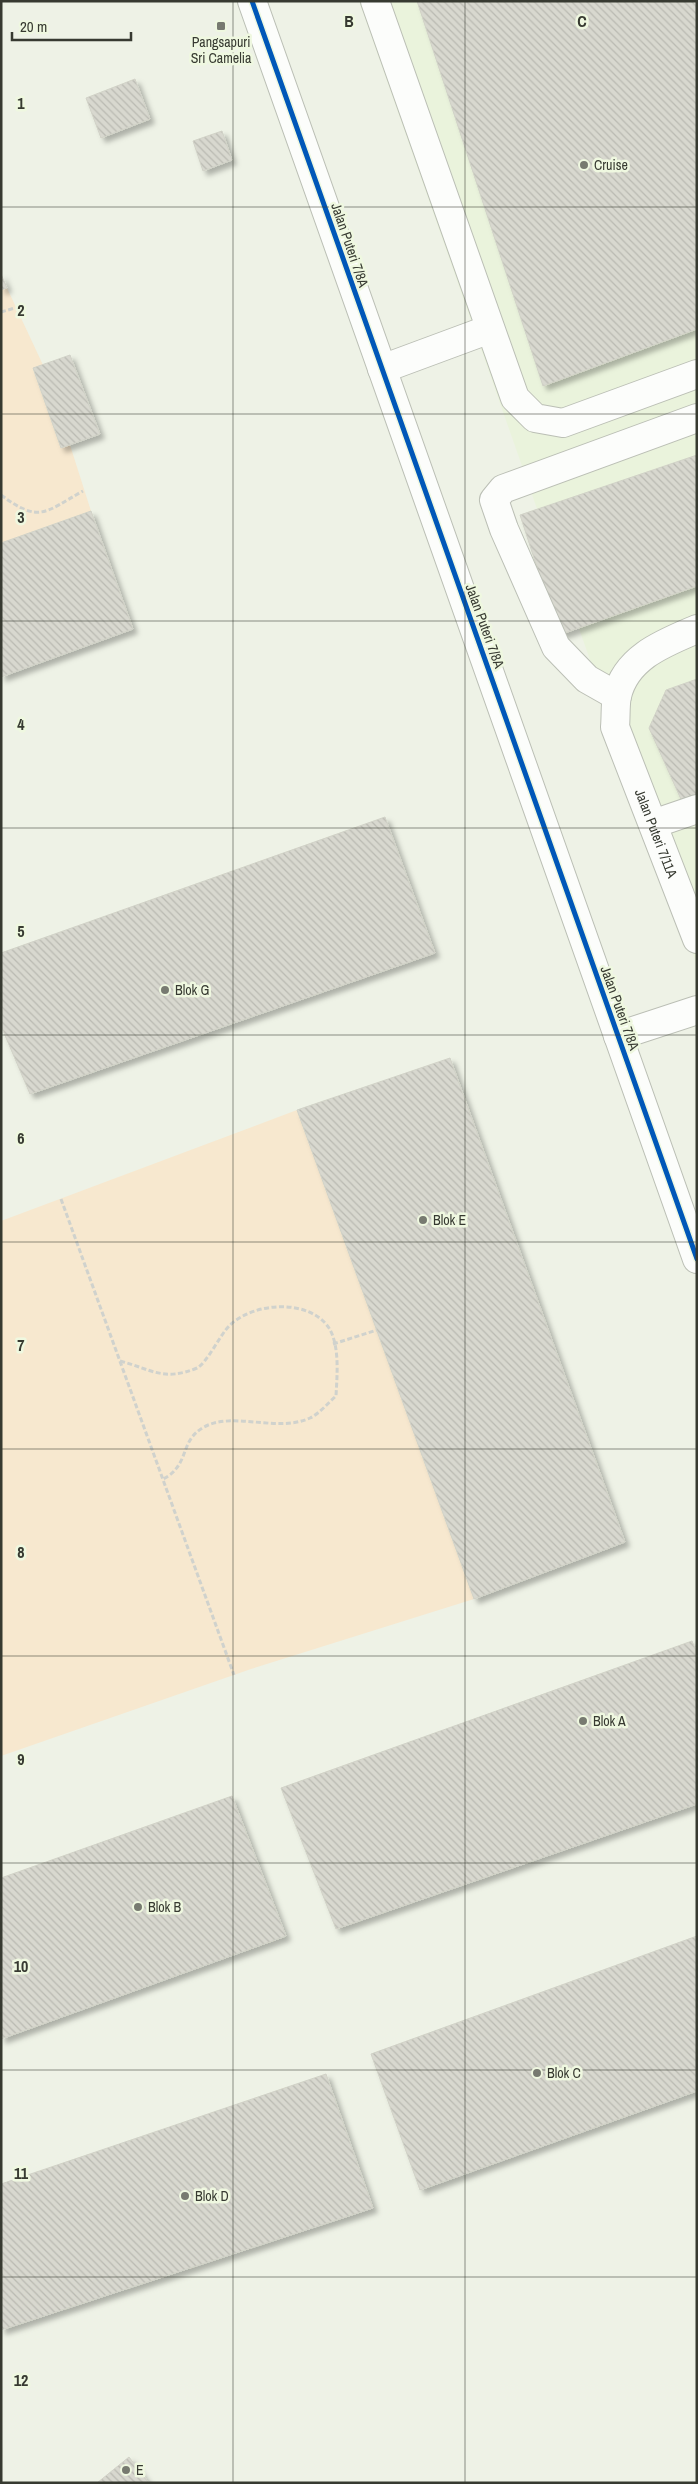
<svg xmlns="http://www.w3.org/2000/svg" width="698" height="2484" viewBox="0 0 698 2484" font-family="'Archivo Narrow',sans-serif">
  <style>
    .built { fill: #eaf3dc }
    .park { fill: #f7e8cf }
    .building { fill: url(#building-back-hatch); stroke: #d1d2c7; filter: url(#shadow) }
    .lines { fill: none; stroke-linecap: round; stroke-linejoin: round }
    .minor-casing { stroke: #bbbfb5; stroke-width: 30 }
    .path { stroke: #d0d2cd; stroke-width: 3; stroke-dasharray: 5 2.5; stroke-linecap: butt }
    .minor { stroke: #fcfdfb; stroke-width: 28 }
    .cycleway-casing { stroke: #eff8e0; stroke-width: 8 }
    .cycleway { stroke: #0057b8; stroke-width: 5 }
    .grid { fill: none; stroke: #373a31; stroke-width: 1; stroke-opacity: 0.55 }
    .poi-dot { fill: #777a70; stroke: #eff8e0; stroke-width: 2 }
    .labels { text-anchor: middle; stroke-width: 5; stroke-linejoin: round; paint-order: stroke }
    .poi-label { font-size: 14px; fill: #373a31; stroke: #eff8e0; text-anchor: start }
    .street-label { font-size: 14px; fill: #373a31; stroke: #eff8e0 }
    .grid-label { font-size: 16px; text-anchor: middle; font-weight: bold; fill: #373a31; stroke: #eff8e0; stroke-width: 5; stroke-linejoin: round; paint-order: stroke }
  </style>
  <defs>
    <pattern id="building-back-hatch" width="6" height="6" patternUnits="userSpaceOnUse" patternTransform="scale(1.25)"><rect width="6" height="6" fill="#d8d8cf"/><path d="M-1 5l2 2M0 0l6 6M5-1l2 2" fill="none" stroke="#babab2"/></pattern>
    <filter id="shadow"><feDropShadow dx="4.5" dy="4.5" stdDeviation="2.5" flood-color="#0004"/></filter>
  </defs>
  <rect width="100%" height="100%" fill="#eef2e6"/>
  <path class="built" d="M359 1H697V965Z"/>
  <g class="park">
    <path d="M7 288 43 365 33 369 61 448 70 445 91 511 1 543V290Z"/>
    <path d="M297 1110 474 1599 251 1669 1 1756V1221Z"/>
  </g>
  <g class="building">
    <path d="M417 1H697V329L543 386Z"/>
    <path d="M135 79 150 119 101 138 86 98Z"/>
    <path d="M222 131 232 160 203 171 193 141Z"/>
    <path d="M1 274 7 288 1 290Z"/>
    <path d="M70 355 100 434 61 448 33 368Z"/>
    <path d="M697 455V586L559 635 520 515Z"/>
    <path d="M91 511 133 629 1 677V543Z"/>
    <path d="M697 679V801L684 806 649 728 666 690Z"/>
    <path d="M385 817 435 953 30 1094 1 1026V953Z"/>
    <path d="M450 1058 625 1542 474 1599 297 1110Z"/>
    <path d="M692 1641 697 1653V1804L336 1929 281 1788Z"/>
    <path d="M232 1796 286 1936 1 2039V1878Z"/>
    <path d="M697 1936V2091L420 2190 371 2054Z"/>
    <path d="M326 2074 373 2208 1 2330V2184Z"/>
    <path d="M129 2457 149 2483H97Z"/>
  </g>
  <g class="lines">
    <g class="minor-casing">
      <g id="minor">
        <path d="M252 1 697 1259"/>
        <path d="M375 1 515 398 535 418 563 423 697 374"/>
        <path d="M382 369 490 329"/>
        <path id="s1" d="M697 629C664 643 626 657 617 696 615 705 616 717 615 727L697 939"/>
        <path d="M617 696 587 679 556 647 504 529 494 500 503 489 697 418"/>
        <path d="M653 824 697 809"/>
        <path d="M618 1036 697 1010"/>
      </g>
    </g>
    <g class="path">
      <path d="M1 312 15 308"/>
      <path d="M1 495C40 524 45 512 83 491"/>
      <path d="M61 1199 234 1675"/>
      <path d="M333 1344 377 1330"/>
      <path d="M120 1361C151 1369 163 1382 197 1368 207 1363 220 1335 229 1326 253 1302 309 1298 329 1328 340 1346 337 1376 336 1396 328 1403 319 1414 310 1418 277 1433 234 1411 204 1427 183 1439 188 1455 175 1470 172 1474 167 1477 163 1479"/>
    </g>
    <use href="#minor" class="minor"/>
    <g class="cycleway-casing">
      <path id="cycleway" d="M252 1 697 1259"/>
    </g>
    <use href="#cycleway" class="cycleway"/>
  </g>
  <path class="grid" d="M233 1V2483M465 1V2483M1 207H697M1 414H697M1 621H697M1 828H697M1 1035H697M1 1242H697M1 1449H697M1 1656H697M1 1863H697M1 2070H697M1 2277H697"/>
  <g class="poi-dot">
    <rect x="216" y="21" width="10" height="10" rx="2.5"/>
    <circle cx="584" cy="165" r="5"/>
    <circle cx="165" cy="990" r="5"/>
    <circle cx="423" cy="1220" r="5"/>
    <circle cx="583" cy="1721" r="5"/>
    <circle cx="138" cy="1907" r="5"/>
    <circle cx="537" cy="2073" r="5"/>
    <circle cx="185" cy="2196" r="5"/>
    <circle cx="126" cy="2470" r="5"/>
  </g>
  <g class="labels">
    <g class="poi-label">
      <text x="221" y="47" text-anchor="middle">Pangsapuri<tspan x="221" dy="16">Sri Camelia</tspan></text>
      <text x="594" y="170">Cruise</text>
      <text x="175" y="995">Blok G</text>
      <text x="433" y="1225">Blok E</text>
      <text x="593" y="1726">Blok A</text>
      <text x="148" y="1912">Blok B</text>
      <text x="547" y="2078">Blok C</text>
      <text x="195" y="2201">Blok D</text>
      <text x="136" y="2475">E</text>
    </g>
    <g class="street-label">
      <text transform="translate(350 245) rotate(71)" y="5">Jalan Puteri 7/8A</text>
      <text transform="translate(485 626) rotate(70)" y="5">Jalan Puteri 7/8A</text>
      <text dy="5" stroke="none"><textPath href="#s1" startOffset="254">Jalan Puteri 7/11A</textPath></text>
      <text transform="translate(620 1008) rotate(70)" y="5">Jalan Puteri 7/8A</text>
    </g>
  </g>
  <g class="grid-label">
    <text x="349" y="27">B</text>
    <text x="582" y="27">C</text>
    <text x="21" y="109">1</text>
    <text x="21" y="316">2</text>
    <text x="21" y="523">3</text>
    <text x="21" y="730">4</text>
    <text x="21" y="937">5</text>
    <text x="21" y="1144">6</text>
    <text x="21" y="1351">7</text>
    <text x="21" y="1558">8</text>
    <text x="21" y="1765">9</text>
    <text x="21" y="1972">10</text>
    <text x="21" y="2179">11</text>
    <text x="21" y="2386">12</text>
  </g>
  <rect width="698" height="2484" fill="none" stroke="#373a31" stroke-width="5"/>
  <path d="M12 32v8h119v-8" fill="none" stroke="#373a31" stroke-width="2.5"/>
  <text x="20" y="32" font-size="15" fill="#373a31" stroke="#eff8e0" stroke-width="4" paint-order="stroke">20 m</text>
</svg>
